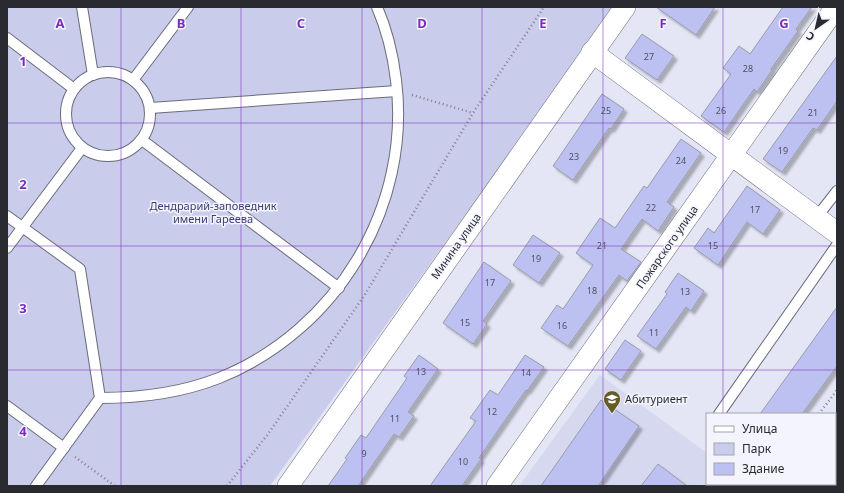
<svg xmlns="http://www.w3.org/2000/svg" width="844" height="493" viewBox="0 0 844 493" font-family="'Noto Sans',sans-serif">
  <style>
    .built { fill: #d6d8ef }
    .green { fill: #c9cceb }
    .building { fill: #bdc1f1; stroke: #9a9caa; filter: url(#shadow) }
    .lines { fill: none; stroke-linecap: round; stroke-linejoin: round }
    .lane-casing { stroke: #6b6c7a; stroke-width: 12 }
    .street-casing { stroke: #6b6c7a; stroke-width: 22 }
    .path { stroke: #81828d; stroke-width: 2.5; stroke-dasharray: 1 3; stroke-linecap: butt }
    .lane { stroke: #fff; stroke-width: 10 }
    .street { stroke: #fff; stroke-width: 21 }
    .grid { fill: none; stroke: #7b2cbf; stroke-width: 1; stroke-opacity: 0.55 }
    .labels { text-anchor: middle; stroke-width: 3; stroke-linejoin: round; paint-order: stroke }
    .number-label { font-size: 9px; fill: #4f5061 }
    .park-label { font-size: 11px; fill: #3d3c77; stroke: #f3f4fd }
    .street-label { font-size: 11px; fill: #2a2b31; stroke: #f3f4fd }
    .poi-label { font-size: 11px; fill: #2a2b31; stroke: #f3f4fd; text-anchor: start }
    .grid-label { font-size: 13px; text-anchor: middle; font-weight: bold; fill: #7b2cbf; stroke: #f3f4fd; stroke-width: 3; stroke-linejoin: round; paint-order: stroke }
  </style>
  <defs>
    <filter id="shadow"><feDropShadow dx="3.5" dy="3.5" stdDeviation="1" flood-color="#0004"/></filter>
  </defs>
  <rect width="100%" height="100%" fill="#e4e6f5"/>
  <path class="built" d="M600 375 707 453V484H732L730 486H519Z"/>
  <path class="green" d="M7 7H615L270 486H7Z"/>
  <g class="building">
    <path d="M656 7H715L696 35Z"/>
    <path d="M783 7H812L796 29 798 31 771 69 772 70 757 92 754 89 724 132 701 116 731 74 723 68 739 46 750 54Z"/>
    <path d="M642 34 674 56 657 80 625 58Z"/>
    <path d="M837 56V101L817 130 813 128 782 172 763 159Z"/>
    <path d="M602 94 624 109 611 129 609 128 573 180 553 166Z"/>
    <path d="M681 139 701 153 667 202 674 207 658 231 642 219 621 249 641 262 627 281 619 275 568 346 541 328 557 305 563 309 593 265 576 253 600 218 615 228 644 186 647 188Z"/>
    <path d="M747 186 780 210 763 234 747 222 718 265 694 248 708 228 714 233Z"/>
    <path d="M533 235 560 253 539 283 513 265Z"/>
    <path d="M484 262 511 281 483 321 487 324 473 344 443 323Z"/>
    <path d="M678 273 704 291 691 311 686 307 656 349 637 336 667 294 665 292Z"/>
    <path d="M837 307V366L802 414H760Z"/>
    <path d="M625 340 641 351 621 380 605 369Z"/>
    <path d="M419 355 438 369 408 412 414 416 399 437 394 434 358 486H328L347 459 345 458 361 435 366 438 407 378 404 376Z"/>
    <path d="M525 355 544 367 527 391 526 390 479 458 481 459 462 486H430L476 421 470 418 490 390 498 395Z"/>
    <path d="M601 400 639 426 598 486H541Z"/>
    <path d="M658 464 687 486H641Z"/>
  </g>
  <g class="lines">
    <g class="lane-casing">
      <g id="lane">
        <path d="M82 7 93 75"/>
        <path d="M7 38 74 89"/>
        <circle cx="108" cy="114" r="42"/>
        <path d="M133 80 188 7"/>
        <path d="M150 108 397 91"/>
        <path d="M142 140 339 288"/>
        <path d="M7 216 80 269 100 398 36 486"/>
        <path d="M816 218 837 191"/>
        <path d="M7 248 82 148"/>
        <path d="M100 398C141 398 181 393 219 378 337 331 412 206 396 80 393 55 387 30 377 7"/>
        <path d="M7 406 64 448"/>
        <path d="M719 414 837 245"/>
      </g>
    </g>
    <g class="street-casing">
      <g id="street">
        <path d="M592 52 837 233"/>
        <path d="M288 486 625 7"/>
        <path d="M497 486 836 7"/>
      </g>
    </g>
    <g class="path">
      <path d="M412 95 473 113"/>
      <path d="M819 414 837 390"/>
      <path d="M75 457 115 486"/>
      <path d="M227 486 268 434 364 296 473 113 544 7"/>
      <path d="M748 486 750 484"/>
    </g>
    <use href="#lane" class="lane"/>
    <use href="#street" class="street"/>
  </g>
  <path class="grid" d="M121 7V486M241 7V486M362 7V486M482 7V486M603 7V486M723 7V414M7 123H837M7 246H837M7 370H837M723 484V486"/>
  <defs>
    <g id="school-pin" transform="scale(0.9)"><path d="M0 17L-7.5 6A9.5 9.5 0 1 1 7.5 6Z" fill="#635c28" stroke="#f3f4fd"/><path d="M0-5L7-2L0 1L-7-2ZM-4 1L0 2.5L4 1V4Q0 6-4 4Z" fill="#fff"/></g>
  </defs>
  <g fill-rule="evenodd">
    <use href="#school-pin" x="612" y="399"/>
  </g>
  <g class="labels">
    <g class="number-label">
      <text x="649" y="60">27</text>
      <text x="748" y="72">28</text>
      <text x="606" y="114">25</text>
      <text x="721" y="114">26</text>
      <text x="813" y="116">21</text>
      <text x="783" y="154">19</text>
      <text x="574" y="160">23</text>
      <text x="681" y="164">24</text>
      <text x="651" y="211">22</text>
      <text x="755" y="213">17</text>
      <text x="602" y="249">21</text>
      <text x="713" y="249">15</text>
      <text x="536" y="262">19</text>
      <text x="490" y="286">17</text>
      <text x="592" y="294">18</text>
      <text x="685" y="295">13</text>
      <text x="465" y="326">15</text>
      <text x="562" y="329">16</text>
      <text x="654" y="336">11</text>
      <text x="421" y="375">13</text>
      <text x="526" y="376">14</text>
      <text x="492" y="415">12</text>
      <text x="395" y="422">11</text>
      <text x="364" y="457">9</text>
      <text x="463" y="465">10</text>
    </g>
    <g class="park-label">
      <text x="213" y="210">Дендрарий-заповедник<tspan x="213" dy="13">имени Гареева</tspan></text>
    </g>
    <g class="street-label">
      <text transform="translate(456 246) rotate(-55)" y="4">Минина улица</text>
      <text transform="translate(667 247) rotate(-55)" y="4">Пожарского улица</text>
    </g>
    <g class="poi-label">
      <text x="625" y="403">Абитуриент</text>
    </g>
  </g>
  <g class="grid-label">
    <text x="60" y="28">A</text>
    <text x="181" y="28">B</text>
    <text x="301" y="28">C</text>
    <text x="422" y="28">D</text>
    <text x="543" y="28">E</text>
    <text x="663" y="28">F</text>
    <text x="784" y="28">G</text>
    <text x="23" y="66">1</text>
    <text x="23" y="189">2</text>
    <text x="23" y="313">3</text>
    <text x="23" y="436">4</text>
  </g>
  <rect width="844" height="493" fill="none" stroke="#2a2b31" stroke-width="16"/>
  <rect x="706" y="413" width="130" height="72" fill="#f3f4fd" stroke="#a3a4ab"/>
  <rect x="714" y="426" width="20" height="6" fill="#ffffff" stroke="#a3a4ab"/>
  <text x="742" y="433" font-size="12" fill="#2a2b31">Улица</text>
  <rect x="714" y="443" width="20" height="12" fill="#c9cceb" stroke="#a3a4ab"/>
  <text x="742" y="453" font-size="12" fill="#2a2b31">Парк</text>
  <rect x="714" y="463" width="20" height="12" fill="#bdc1f1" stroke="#a3a4ab"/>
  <text x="742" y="473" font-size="12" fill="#2a2b31">Здание</text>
  <g transform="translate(816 28) rotate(214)" stroke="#f3f4fd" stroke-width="3" paint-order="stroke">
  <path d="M0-3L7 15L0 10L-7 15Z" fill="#2a2b31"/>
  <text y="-6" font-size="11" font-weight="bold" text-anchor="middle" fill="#2a2b31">С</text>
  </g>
</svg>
